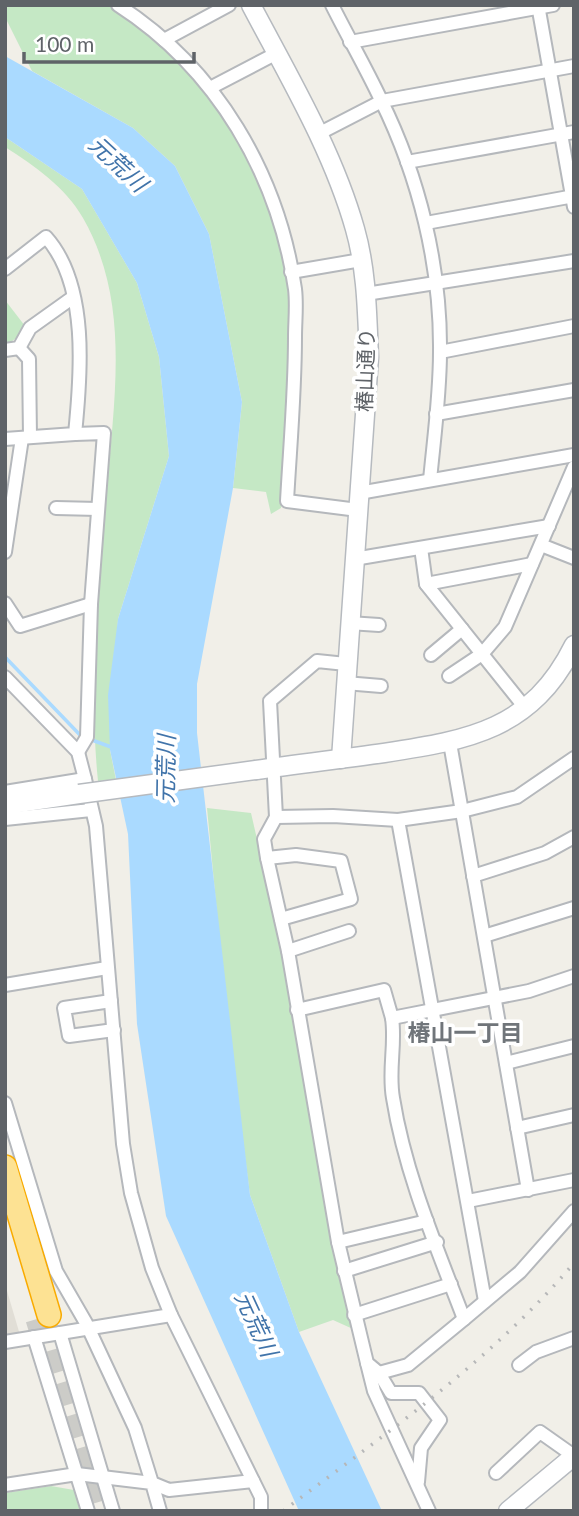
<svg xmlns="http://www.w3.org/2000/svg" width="579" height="1516" viewBox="0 0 579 1516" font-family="Lato,'Noto Sans JP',sans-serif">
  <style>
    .education { fill: #e1ded6 }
    .green { fill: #c5e8c5 }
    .water { fill: #aadaff }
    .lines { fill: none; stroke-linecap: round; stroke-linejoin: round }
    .stream { stroke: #aadaff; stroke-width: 3.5 }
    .highway-tunnel { stroke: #ccccc8; stroke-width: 23; stroke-dasharray: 23 11; stroke-linecap: butt }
    .street-casing { stroke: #b5b8bc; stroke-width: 16 }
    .secondary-casing { stroke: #b6babf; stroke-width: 21 }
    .highway-casing { stroke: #f9ab00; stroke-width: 26 }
    .street { stroke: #fff; stroke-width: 12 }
    .secondary { stroke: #fff; stroke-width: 18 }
    .highway { stroke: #fde293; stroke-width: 23 }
    .rail { stroke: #b6b7b8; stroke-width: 3.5; stroke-dasharray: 2 9; stroke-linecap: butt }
    .secondary-bridge-casing { stroke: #b6babf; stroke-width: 21; stroke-linecap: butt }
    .secondary-bridge { stroke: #fff; stroke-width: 18 }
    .labels { text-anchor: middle; stroke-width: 7; stroke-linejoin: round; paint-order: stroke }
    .street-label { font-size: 21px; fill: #5f6368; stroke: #fff }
    .water-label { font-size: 23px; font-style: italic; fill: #4174aa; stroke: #fff }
    .neighbourhood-label { font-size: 23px; font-weight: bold; fill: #70757a; stroke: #fff }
  </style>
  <rect width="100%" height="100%" fill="#f1efe8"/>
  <path class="education" d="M5 1284 20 1335 5 1337Z"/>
  <g class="green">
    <path d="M5 5C25 5 97 0 111 6 148 23 192 73 214 105 226 123 239 140 249 159 308 267 289 391 281 508L271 514 266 492 233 488 242 402 209 234 175 166 133 128 32 71 5 17Z"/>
    <path d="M5 137 82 189 137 283 159 357 169 456 118 619 110 750 116 780 98 781C88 684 100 586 107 489 114 398 131 302 83 218 66 188 34 165 5 147Z"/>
    <path d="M5 300 25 326 22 334 5 346Z"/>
    <path d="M207 808 251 813 286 966 314 1143 353 1329 333 1320 299 1332 250 1195 227 1019Z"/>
    <path d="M51 1486 74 1490 80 1511H5V1493Z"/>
  </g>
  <path class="water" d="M5 56 133 128 175 166 209 234 242 402 233 488 197 684V733L250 1195 299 1332 382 1511H299L166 1216 137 1024 128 834 110 750 108 695 118 619 169 456 159 357 137 283 82 189 5 137Z"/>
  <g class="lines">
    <path class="stream" d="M5 657 81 736 111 747"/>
    <path class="highway-tunnel" d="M37 1319 95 1511"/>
    <g class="street-casing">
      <g id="street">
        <path d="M118 5C217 69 278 174 295 289 297 305 295 321 295 337 295 392 290 447 287 501L358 510"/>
        <path d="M332 5C348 37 366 68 381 100 419 177 441 266 440 352 440 395 434 438 430 480"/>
        <path d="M538 5 574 207"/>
        <path d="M164 40 229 5"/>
        <path d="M350 42 553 5"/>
        <path d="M210 88 277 53"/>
        <path d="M318 134 382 101 574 66"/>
        <path d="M407 162 574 132"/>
        <path d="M426 223 574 196"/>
        <path d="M5 269 46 237C89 285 81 375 75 434L5 439"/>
        <path d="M291 272 361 260"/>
        <path d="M366 294 574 261"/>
        <path d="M19 348 29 359 30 437"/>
        <path d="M5 350 19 348 30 328 72 298"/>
        <path d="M440 352 574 326"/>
        <path d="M436 414 574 390"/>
        <path d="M75 434 104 433 91 604 87 737 78 752"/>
        <path d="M359 493 574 455"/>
        <path d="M56 508 98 509"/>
        <path d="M541 545 574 558"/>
        <path d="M421 548 426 584 526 709"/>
        <path d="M5 552 22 438"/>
        <path d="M354 559 549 526"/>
        <path d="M426 584 532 564"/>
        <path d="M5 603 20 626 91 604"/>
        <path d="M349 623 379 625"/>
        <path d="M431 655 462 629"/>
        <path d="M346 664 317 661 270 701 276 817 264 839 267 858 288 951 338 1242 367 1363 379 1373 391 1393H419L440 1420 421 1448 418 1482"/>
        <path d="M449 676 482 654 505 627 574 467"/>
        <path d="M5 677 78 752 85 779 96 826 123 1144 131 1193 152 1268 171 1315 261 1497V1511"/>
        <path d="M345 683 381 686"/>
        <path d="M450 743 528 1190"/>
        <path d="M5 792 85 779"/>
        <path d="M276 817 333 816 398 820 462 811 517 797 574 758"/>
        <path d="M5 819 91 810"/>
        <path d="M398 820 485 1301"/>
        <path d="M267 858 296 855 341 861 351 899 281 919"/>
        <path d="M473 876 545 853 574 837"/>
        <path d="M484 936 574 908"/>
        <path d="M288 951 349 931"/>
        <path d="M5 985 107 968"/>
        <path d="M111 1001 64 1008 69 1036 114 1030"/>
        <path d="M297 1010 384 990 392 1018 529 991 574 976"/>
        <path d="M392 1018C396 1045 388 1070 393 1098 405 1174 437 1248 464 1319"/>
        <path d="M506 1063 574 1046"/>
        <path d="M5 1103 56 1271 86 1323 135 1428 152 1483 169 1490 253 1481"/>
        <path d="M517 1128 574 1115"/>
        <path d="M468 1201 574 1180"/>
        <path d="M338 1242 427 1221"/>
        <path d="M344 1271 437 1242"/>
        <path d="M354 1315 451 1284"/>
        <path d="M60 1333 113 1511"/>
        <path d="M34 1337 88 1511"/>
        <path d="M5 1342 171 1315"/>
        <path d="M367 1363 374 1391 429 1511"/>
        <path d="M519 1365 536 1352 574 1338"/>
        <path d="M379 1373 408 1365 464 1319 520 1272 574 1211"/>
        <path d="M496 1473 540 1432 574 1456"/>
        <path d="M5 1485 77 1474 152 1483 160 1511"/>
      </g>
    </g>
    <g class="secondary-casing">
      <g id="secondary">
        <path d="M251 5C289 77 333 151 355 229 367 271 367 314 369 357L341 759"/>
        <path d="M256 770C298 764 341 759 384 753 469 740 532 730 574 645"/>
        <path d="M5 805 79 794"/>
        <path d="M508 1511 574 1456"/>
      </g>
    </g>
    <g class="highway-casing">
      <path id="highway" d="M5 1167 49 1315"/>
    </g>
    <use href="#street" class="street"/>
    <use href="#secondary" class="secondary"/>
    <use href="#highway" class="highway"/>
    <path class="rail" d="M283 1511C385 1434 491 1361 574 1263"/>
    <g class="secondary-bridge-casing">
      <path id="secondary-bridge" d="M79 794 256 770"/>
    </g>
    <use href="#secondary-bridge" class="secondary-bridge"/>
  </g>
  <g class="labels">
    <g class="street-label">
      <text transform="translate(366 370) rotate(-88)" y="7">椿山通り</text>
    </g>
    <g class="water-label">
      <text transform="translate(118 164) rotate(43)" y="8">元荒川</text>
      <text transform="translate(166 769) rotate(-89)" y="8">元荒川</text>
      <text transform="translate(256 1324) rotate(65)" y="8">元荒川</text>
    </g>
    <g class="neighbourhood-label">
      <text x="465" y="1041">椿山一丁目</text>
    </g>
  </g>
  <rect width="579" height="1516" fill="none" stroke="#5f6368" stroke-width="14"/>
  <path d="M24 52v10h170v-10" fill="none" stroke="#5f6368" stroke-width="3.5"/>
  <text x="35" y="52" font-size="21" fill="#5f6368" stroke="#ffffff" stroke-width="5" paint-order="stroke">100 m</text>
</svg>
